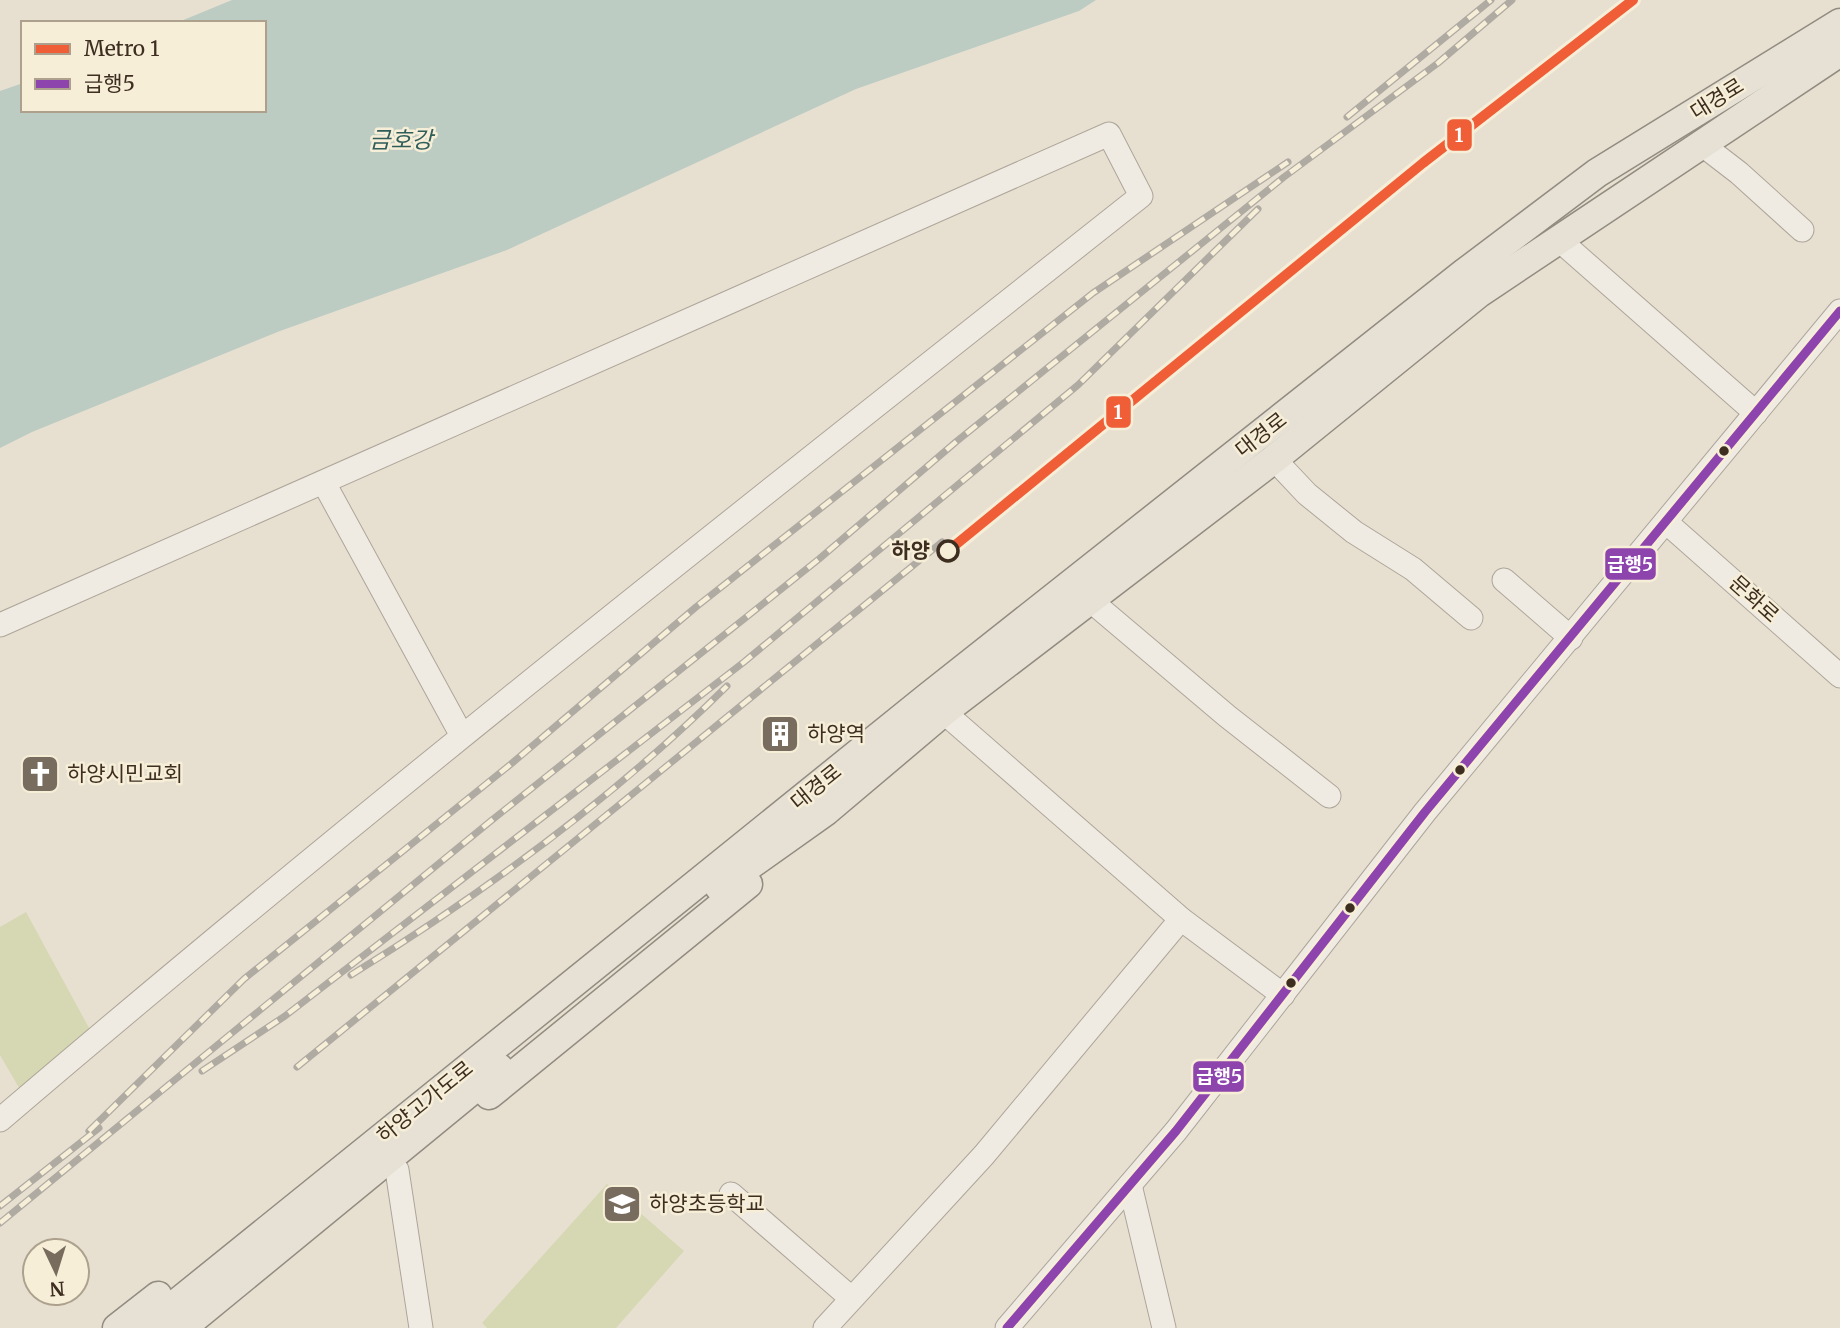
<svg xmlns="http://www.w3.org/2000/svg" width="1840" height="1328" viewBox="0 0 1840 1328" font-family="Merriweather,'Noto Sans KR',serif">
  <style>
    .green { fill: #d6d7b3 }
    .water { fill: #bcccc2 }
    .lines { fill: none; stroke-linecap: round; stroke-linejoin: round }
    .minor-casing { stroke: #ada599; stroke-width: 25 }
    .major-casing { stroke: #928b80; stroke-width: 31 }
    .minor { stroke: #efebe3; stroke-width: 23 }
    .major { stroke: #e6e1d4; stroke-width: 28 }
    .rail-casing { stroke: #afaaa2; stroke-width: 7 }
    .rail { stroke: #f7eed8; stroke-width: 4.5; stroke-dasharray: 13; stroke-linecap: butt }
    .bus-1-casing { stroke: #f7eed8; stroke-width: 14 }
    .bus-1 { stroke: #8e44ad; stroke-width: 9 }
    .metro-1-casing { stroke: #f7eed8; stroke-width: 16 }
    .metro-1 { stroke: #ef5e37; stroke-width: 10 }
    .bus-dot { fill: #3d2e20; stroke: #f7eed8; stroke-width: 2.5 }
    .stop-dot { fill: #f7eed8; stroke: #3d2e20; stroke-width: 3.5 }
    .labels { text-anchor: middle; stroke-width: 5; stroke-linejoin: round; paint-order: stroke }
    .street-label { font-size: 21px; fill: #3d2e20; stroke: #f7eed8 }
    .stop-label { font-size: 21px; font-weight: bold; fill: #3d2e20; stroke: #f7eed8; text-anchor: end }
    .poi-label { font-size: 21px; fill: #3d2e20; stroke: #f7eed8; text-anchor: start }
    .water-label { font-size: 23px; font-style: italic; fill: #2f5d5a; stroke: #f7eed8 }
    .line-badge { stroke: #f7eed8; stroke-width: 2.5 }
    .badge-label { font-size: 19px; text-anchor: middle; font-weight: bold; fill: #fff }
  </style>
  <rect width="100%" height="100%" fill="#e7e0d1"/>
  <g class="green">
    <path d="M26 912 95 1039 25 1098 0 1055V927Z"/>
    <path d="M607 1184 684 1251 616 1328H487L482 1323Z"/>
  </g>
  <path class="water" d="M232 0H1096L1079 11 856 89 507 250 280 331 32 432 0 448V91L23 83V110H264V23H176Z"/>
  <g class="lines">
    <g class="minor-casing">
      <g id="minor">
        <path d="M1700 143 1739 173 1802 230"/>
        <path d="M1558 239 1756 413"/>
        <path d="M1274 459 1307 494 1354 532 1413 569 1471 618"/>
        <path d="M324 483 461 734"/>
        <path d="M1667 523 1840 676"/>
        <path d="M1504 580 1571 638"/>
        <path d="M1091 601 1227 716 1329 796"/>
        <path d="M0 625 1109 134 1141 196C757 500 372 802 0 1120"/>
        <path d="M931 701 1181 919 1283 995"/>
        <path d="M397 1170 421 1328"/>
        <path d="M1130 1185 1164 1328"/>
        <path d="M731 1194 851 1298"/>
        <path d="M825 1328 984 1155 1181 919"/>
        <path d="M1007 1328 1176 1131 1425 812 1840 311"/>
      </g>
    </g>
    <g class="major-casing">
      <g id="major">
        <path d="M719 887 826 811 942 713 1274 459 1479 293 1840 52"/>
        <path d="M489 1095 748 884"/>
        <path d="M117 1328 158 1296"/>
        <path d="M146 1328 928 697 1463 274 1597 173 1840 23"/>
        <path d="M182 1328 499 1068"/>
      </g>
    </g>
    <use href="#minor" class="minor"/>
    <use href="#major" class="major"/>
    <g class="rail-casing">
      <g id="rail">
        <path d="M1347 117 1491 0"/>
        <path d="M351 975C485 892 615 797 727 686"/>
        <path d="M297 1067 942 542"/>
        <path d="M202 1071 285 1016 744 662 1078 385 1258 209"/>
        <path d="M89 1131 244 979 511 764 696 607 1093 293 1288 162"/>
        <path d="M0 1206 99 1128"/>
        <path d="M0 1223 492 820 819 559 957 441 1284 177 1438 63 1512 0"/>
      </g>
    </g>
    <use href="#rail" class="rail"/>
    <g class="bus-1-casing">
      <path id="bus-1" d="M1007 1328 1176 1131 1425 812 1840 311"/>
    </g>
    <use href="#bus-1" class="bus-1"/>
    <g class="metro-1-casing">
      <path id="metro-1" d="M948 551 1423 163 1633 0"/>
    </g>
    <use href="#metro-1" class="metro-1"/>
  </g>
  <defs>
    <g id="building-square" transform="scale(2.0125)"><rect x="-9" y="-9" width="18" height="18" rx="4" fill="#786c5e" stroke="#f7eed8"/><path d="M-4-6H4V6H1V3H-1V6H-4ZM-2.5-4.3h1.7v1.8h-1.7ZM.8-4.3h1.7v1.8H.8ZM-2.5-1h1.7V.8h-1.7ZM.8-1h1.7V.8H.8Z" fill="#fff"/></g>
    <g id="church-square" transform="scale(2.0125)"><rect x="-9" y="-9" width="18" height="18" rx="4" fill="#786c5e" stroke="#f7eed8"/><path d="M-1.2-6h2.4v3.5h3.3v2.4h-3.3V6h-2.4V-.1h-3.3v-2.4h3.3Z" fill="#fff"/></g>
    <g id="school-square" transform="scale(2.0125)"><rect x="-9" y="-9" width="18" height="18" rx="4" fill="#786c5e" stroke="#f7eed8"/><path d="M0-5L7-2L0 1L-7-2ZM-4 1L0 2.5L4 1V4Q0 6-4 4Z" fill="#fff"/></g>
  </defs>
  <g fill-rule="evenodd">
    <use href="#building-square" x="780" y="734"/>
    <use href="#church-square" x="40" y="774"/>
    <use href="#school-square" x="622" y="1204"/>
  </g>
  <g class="bus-dot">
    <circle cx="1724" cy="451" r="6"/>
    <circle cx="1460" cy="770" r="6"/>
    <circle cx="1350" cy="908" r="6"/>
    <circle cx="1291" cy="983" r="6"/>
  </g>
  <circle class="stop-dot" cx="948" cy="551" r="10"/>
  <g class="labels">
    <g class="street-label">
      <text transform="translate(1717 99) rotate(-32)" y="7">대경로</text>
      <text transform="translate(1261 435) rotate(-38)" y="7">대경로</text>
      <text transform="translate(1754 599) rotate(42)" y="7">문화로</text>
      <text transform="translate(816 787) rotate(-39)" y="7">대경로</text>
      <text transform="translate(425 1102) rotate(-39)" y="7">하양고가도로</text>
    </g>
    <g class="stop-label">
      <text x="930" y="558">하양</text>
    </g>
    <g class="poi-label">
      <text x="807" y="741">하양역</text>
      <text x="67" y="781">하양시민교회</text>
      <text x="649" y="1211">하양초등학교</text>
    </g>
    <g class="water-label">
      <text x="401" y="148">금호강</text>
    </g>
  </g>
  <g class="line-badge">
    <rect x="1446" y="118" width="27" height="34" rx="7" fill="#ef5e37"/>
    <rect x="1105" y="395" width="27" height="34" rx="7" fill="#ef5e37"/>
    <rect x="1604" y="547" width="53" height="34" rx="7" fill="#8e44ad"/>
    <rect x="1192" y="1060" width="53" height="33" rx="7" fill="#8e44ad"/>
  </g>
  <g class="badge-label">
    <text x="1459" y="142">1</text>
    <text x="1118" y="419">1</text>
    <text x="1630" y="571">급행5</text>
    <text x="1219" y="1083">급행5</text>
  </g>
  <rect x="21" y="21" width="245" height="91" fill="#f7eed8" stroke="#ada18e" stroke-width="2"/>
  <rect x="35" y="44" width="35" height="10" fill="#ef5e37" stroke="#ada18e" stroke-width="2"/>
  <text x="84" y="56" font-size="21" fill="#3d2e20">Metro 1</text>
  <rect x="35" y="79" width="35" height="10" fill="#8e44ad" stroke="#ada18e" stroke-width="2"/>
  <text x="84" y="91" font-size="21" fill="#3d2e20">급행5</text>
  <g transform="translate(56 1272) rotate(176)"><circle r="33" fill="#f7eed8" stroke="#ada18e" stroke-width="2"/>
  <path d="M0-5L12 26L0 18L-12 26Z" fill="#786c5e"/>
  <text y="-10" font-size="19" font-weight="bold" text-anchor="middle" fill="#3d2e20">N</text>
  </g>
</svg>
